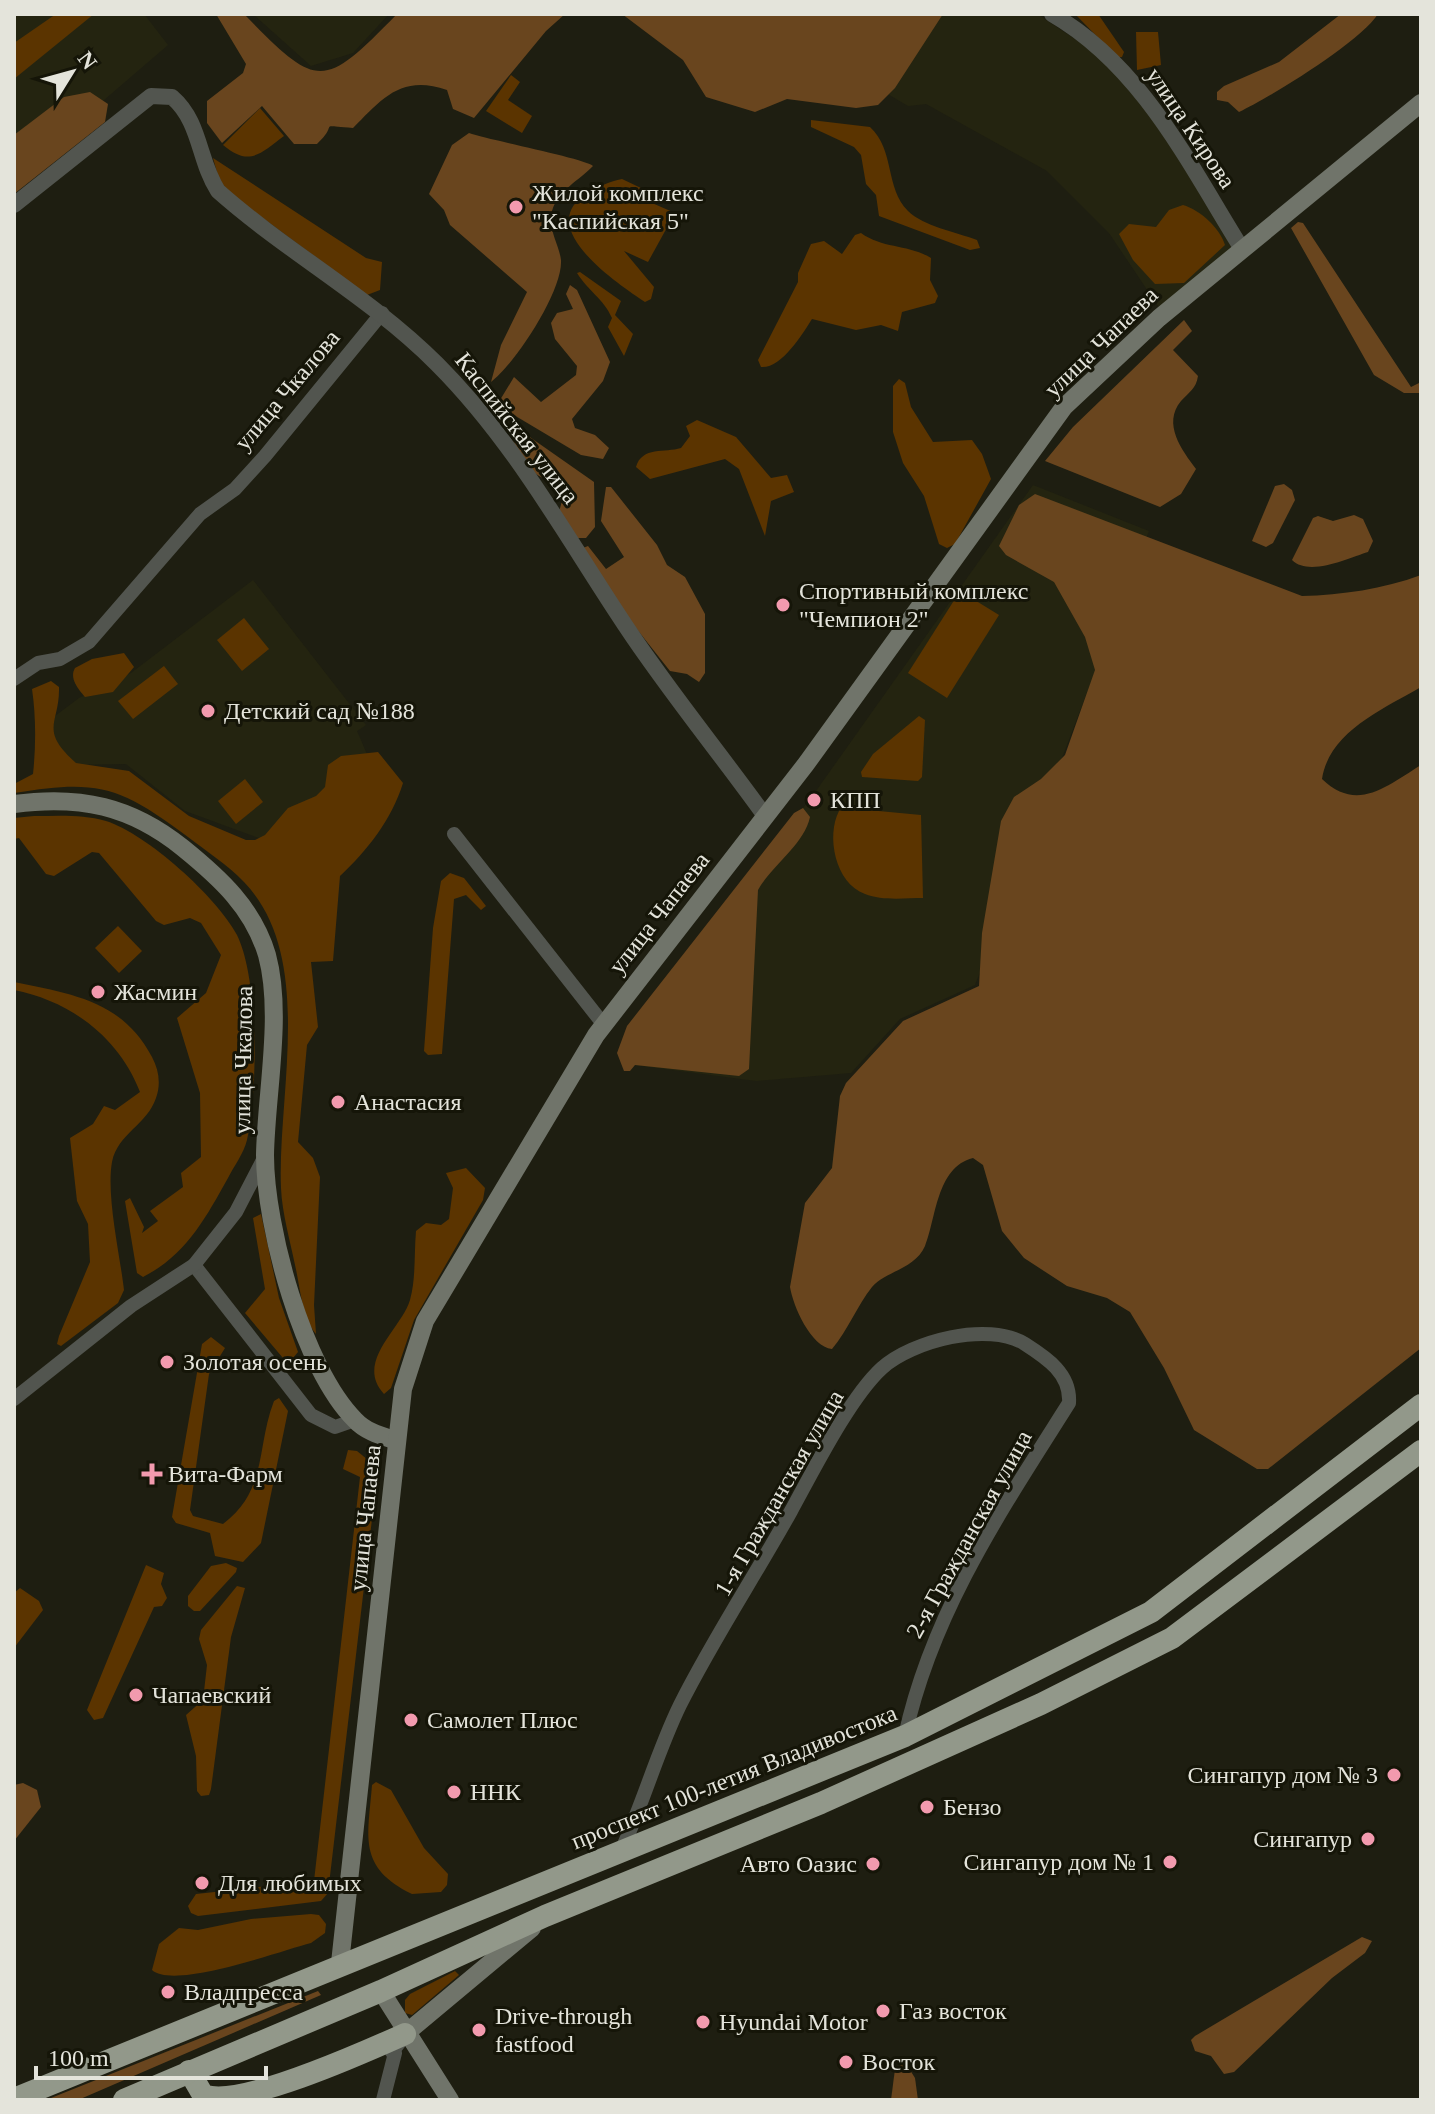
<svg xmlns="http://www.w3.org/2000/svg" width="1435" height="2114" viewBox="0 0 1435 2114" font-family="'Times New Roman',serif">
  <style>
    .built { fill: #242410 }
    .green { fill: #5b3400 }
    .forest { fill: #69451e }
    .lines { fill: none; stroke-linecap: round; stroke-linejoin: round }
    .minor { stroke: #52554f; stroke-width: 14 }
    .tertiary { stroke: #52554f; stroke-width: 16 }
    .secondary { stroke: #70746a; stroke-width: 18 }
    .trunk { stroke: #92988a; stroke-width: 22 }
    .poi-dot { fill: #f29aae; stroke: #151508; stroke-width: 3 }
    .labels { text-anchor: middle; stroke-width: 6; stroke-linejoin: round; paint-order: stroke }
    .street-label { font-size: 24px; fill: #e4e4db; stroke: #151508 }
    .poi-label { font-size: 24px; fill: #e4e4db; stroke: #151508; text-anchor: start }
  </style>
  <rect width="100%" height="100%" fill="#1e1e11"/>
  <g class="built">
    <path d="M14 14H144L168 45 104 100 14 169Z"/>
    <path d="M253 14H389L353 53 311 66Z"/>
    <path d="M937 14H1037L1102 57 1143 104 1236 247 1162 312 1109 233 1047 171 926 104 908 106 886 93Z"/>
    <path d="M1033 485 1149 531 975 985 900 1019 851 1073 756 1081 634 1065 629 1037 816 791Z"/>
    <path d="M253 580 366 725 357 731 367 754 289 849 185 811 126 764 63 765 39 728 79 698 131 673Z"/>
  </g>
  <g class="green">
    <path d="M56 14H94L14 79V43Z"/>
    <path d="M1075 14H1098L1124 52 1122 57H1117Z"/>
    <path d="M1136 32H1158L1161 65 1137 70Z"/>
    <path d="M511 75 520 82 508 100 532 116 522 133 486 111Z"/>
    <path d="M260 108 284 136C260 154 249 167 223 145Z"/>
    <path d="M811 120 870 127C895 150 885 188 908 211 923 226 956 232 977 240L980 248 970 250 879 216 876 195 866 184 861 155 854 147 811 127Z"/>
    <path d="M213 158 366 258 382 262 380 290 367 295 237 199 220 183Z"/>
    <path d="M622 179 641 188 652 203 675 213 648 262 624 251 654 287 651 299 645 302C618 284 531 226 588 193 598 187 610 181 622 179Z"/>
    <path d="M1183 205C1200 210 1220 228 1225 245L1184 283 1155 284 1133 260 1119 234 1129 224 1156 227 1169 210Z"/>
    <path d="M861 233C883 249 908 244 931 258L930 280 938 296 935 303 902 312 898 331 881 325 856 330 812 319C802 335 781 369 761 367L758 360 798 282V273L811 244 824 241 842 254 855 235Z"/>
    <path d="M580 272 621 301 615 315 633 334 624 356 608 327 612 318C603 298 589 292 577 273Z"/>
    <path d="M899 379 905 383 911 407 933 442 972 440 982 454 991 479 955 544 947 548 939 544 924 496 903 463 893 432V386Z"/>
    <path d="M697 420 736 437 771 478 787 475 794 492 771 501 765 536 739 469 725 459 650 479 636 467C642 446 665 453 681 448L690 436 686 426Z"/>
    <path d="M960 591 999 615 947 698 908 673Z"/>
    <path d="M244 618 269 649 242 671 217 640Z"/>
    <path d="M124 653 134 667 113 692 85 697C78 689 69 678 75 668L92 659Z"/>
    <path d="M164 666 178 684 133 719 118 701Z"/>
    <path d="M51 681 59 687C60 724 38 729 76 763L129 771 189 816 246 840H255L265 835 288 808 316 796 325 787 328 765 341 756 378 752 403 783C392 819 367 851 340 876L333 961 311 962 318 1027 307 1045 298 1142 313 1158 320 1177 314 1305 316 1334C302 1318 300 1286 295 1265 290 1240 282 1213 281 1188 277 1095 316 957 244 882 228 865 206 851 188 837 120 786 98 779 14 793V784L33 774C36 746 36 716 32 689Z"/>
    <path d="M919 716 925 720 922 777 918 781 862 777 861 772 873 754Z"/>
    <path d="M245 779 263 802 236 824 218 801Z"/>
    <path d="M847 808 921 815 923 898C905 898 882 901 865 894 835 883 826 836 839 811Z"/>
    <path d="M34 816C58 816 82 814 106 821 147 834 217 897 237 935 259 980 258 1091 247 1140 244 1153 234 1166 228 1178 205 1219 186 1255 143 1277L137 1273 125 1201 130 1198 144 1227 142 1233 158 1221 150 1211 183 1187 181 1173 201 1157 200 1093 177 1018 206 993 221 955 201 923 190 918 164 925 156 921 99 853 92 852 54 876 46 874 19 838 14 839V818Z"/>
    <path d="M450 873 464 878 486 906 481 910 466 895 454 899 442 1054 428 1055 424 1051 433 928 441 881Z"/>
    <path d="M118 926 142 951 119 973 95 948Z"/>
    <path d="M14 982C71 994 122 1000 152 1057 159 1070 161 1084 156 1098 147 1125 118 1133 112 1162 106 1195 120 1255 124 1290L118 1303 61 1346 57 1344 59 1336 90 1262 88 1224 77 1201 70 1138 93 1124 104 1106 115 1110 140 1092C119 1037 70 1001 14 990Z"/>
    <path d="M466 1168 485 1188 483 1200 414 1320 391 1388 384 1394C354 1362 402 1328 410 1300 416 1279 414 1253 416 1231L426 1223 441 1225 449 1219 453 1188 446 1173Z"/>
    <path d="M261 1214 279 1298 298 1352 288 1364 245 1313 265 1289 253 1218Z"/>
    <path d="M211 1337 225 1348 209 1374 190 1510 193 1516 223 1524C268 1490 256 1447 274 1401L279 1398 288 1411 261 1543 243 1562 215 1556 210 1533 176 1523 172 1517 202 1344Z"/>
    <path d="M348 1450 357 1451 373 1464 376 1485 328 1893 321 1901 198 1916 191 1913 188 1906 196 1894 314 1881 360 1477 343 1469Z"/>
    <path d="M226 1563 237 1568 236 1572 200 1611H194L188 1606V1596L211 1566Z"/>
    <path d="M146 1565 164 1573 161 1584 167 1598 162 1606 154 1607 103 1718 94 1720 87 1710Z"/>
    <path d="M237 1586 245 1588 231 1637 211 1789 209 1795 201 1796 197 1791 196 1756 186 1715 203 1700 207 1665 199 1639 201 1630Z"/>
    <path d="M20 1588 39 1601 43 1610 14 1648V1593Z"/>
    <path d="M376 1782 391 1790 424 1848 448 1874 447 1885 441 1892 412 1894C357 1867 368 1837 372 1785Z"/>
    <path d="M311 1914 319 1915 326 1924 325 1933 311 1943C280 1951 174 1990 152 1970L159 1944 179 1928 198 1930 251 1919Z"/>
    <path d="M455 1971 459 1975 412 2015 405 2013V2000L410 1994Z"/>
  </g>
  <g class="forest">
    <path d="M216 14H244C318 90 323 90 397 14H565L546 31 474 118 453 109 447 90C401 74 382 99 353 128 314 126 341 122 317 144H294L262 106 222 143 207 123V101L243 73 246 64Z"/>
    <path d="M622 14H943L895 88 878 105 856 108 787 99 755 112 706 97 683 60Z"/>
    <path d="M1341 14H1378C1359 43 1272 96 1239 112L1228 102 1217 100V92L1224 86 1279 62Z"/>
    <path d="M90 92 108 104 105 122 14 194V135L64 97Z"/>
    <path d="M469 133C489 140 587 159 593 166 580 180 558 190 552 211 547 228 559 244 561 260 563 291 515 364 491 382L501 345 527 292 450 225 444 210 429 194 452 145Z"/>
    <path d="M1298 222 1303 223 1411 387 1421 382V393H1404L1374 375 1291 228Z"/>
    <path d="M570 285 577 290 610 362 603 381 572 419 575 428 595 435 609 448 603 459 581 455 497 405 514 377 541 402 576 375 577 366 555 339 551 323 557 313 573 309 566 294Z"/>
    <path d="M1184 320 1192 331 1173 350 1198 376C1196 389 1189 392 1181 401 1162 424 1182 450 1196 469L1181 494 1160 507 1045 461 1073 427Z"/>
    <path d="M517 433H524L594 482 595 527 586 538H576L559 512C569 478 556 487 536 474 526 468 519 451 513 441Z"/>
    <path d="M1284 484 1292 490 1295 500 1273 543 1266 547 1252 541 1275 486Z"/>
    <path d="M606 487H611L657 545 667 565 685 577 705 614V673L699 682 687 674 670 671 632 623 583 548 588 546 606 569 624 557 601 521Z"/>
    <path d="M1035 494 1302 596C1342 595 1383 589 1421 575V687C1383 709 1329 732 1322 779 1357 813 1387 786 1421 765V1348L1268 1469H1257L1194 1430 1164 1368 1130 1312 1107 1298 1067 1286 1024 1258 1002 1231 983 1165 973 1158C936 1167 936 1220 925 1246 915 1269 886 1271 872 1287 857 1306 848 1330 832 1349 811 1347 793 1306 790 1287L805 1203 832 1168 840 1096 846 1083 903 1021 979 986 982 933 1001 821 1014 797 1041 779 1065 755 1095 670 1085 637 1054 582 1006 555 999 546 1019 505Z"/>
    <path d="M1354 515 1363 519 1373 541 1368 552C1349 558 1309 577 1292 560L1313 518 1318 516 1333 521Z"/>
    <path d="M803 808 810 817C804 845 772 865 758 890L749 1069 739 1076 635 1065 630 1071H624L617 1053 627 1026 794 813Z"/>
    <path d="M23 1783 37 1790 41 1807 14 1841V1785Z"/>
    <path d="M1362 1937 1372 1941 1365 1953 1332 1978 1234 2072 1224 2074 1211 2056 1195 2051 1191 2040 1195 2036Z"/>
    <path d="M318 1991 321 1995 78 2100H46Z"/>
    <path d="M905 2062 915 2078 918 2100H891L895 2069Z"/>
  </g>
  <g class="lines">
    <g class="minor">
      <path d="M14 679 38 663 60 659 89 642 200 514 235 489 265 456 382 313"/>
      <path d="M454 834 604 1025"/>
      <path d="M194 1265 311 1415 335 1427 355 1420"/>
      <path d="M14 1399 131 1306 194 1265 236 1212 265 1156"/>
      <path d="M621 1851C643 1804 657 1752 680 1705 713 1639 755 1576 791 1511 813 1471 850 1397 882 1368 912 1341 988 1321 1025 1344 1047 1358 1071 1374 1069 1403 1002 1509 932 1612 905 1736"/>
      <path d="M383 2100 395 2053 392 2052 403 2038"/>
    </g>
    <g class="tertiary">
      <path d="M1052 14C1142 66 1189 164 1242 249"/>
      <path d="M14 205 151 96 172 97C201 122 198 160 218 191 288 253 370 297 437 364 514 441 565 535 625 625 668 690 719 752 765 816"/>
    </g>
    <g class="secondary">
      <path d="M14 804C80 795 131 806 183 848 220 878 253 908 267 955 283 1014 266 1094 265 1155 265 1227 303 1368 355 1420 366 1432 382 1436 397 1441"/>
      <path d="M340 1963 403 1389 425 1321 596 1035 806 764 1064 407 1159 318 1421 103"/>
      <path d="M381 1991 450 2100"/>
      <path d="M405 2034 532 1928"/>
    </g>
    <g class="trunk">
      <path d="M189 2071 203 2095C239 2109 367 2051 405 2034"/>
      <path d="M14 2099 905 1736 1151 1612 1421 1405"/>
      <path d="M124 2100 381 1991 545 1916 821 1803 1041 1704 1172 1638 1421 1451"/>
    </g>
  </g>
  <g class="poi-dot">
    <circle cx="516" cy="207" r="8"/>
    <circle cx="783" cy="605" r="8"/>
    <circle cx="208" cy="711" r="8"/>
    <circle cx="814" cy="800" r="8"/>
    <circle cx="98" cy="992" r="8"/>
    <circle cx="338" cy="1102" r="8"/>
    <circle cx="167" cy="1362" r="8"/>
    <path d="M148 1462h8v8h8v8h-8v8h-8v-8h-8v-8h8z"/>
    <circle cx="136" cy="1695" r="8"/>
    <circle cx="411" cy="1720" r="8"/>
    <circle cx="1394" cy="1775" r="8"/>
    <circle cx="454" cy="1792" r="8"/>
    <circle cx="927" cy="1807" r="8"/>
    <circle cx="1368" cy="1839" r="8"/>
    <circle cx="1170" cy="1862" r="8"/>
    <circle cx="873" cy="1864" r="8"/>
    <circle cx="202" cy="1883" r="8"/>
    <circle cx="168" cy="1992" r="8"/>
    <circle cx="883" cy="2011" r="8"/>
    <circle cx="703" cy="2022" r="8"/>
    <circle cx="479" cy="2030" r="8"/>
    <circle cx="846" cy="2062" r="8"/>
  </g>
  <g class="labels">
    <g class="street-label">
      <text transform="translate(1191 128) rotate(56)" y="8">улица Кирова</text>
      <text transform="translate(1101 342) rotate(-44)" y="8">улица Чапаева</text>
      <text transform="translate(287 390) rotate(-50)" y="8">улица Чкалова</text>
      <text transform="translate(517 428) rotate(52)" y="8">Каспийская улица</text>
      <text transform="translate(659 913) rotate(-52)" y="8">улица Чапаева</text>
      <text transform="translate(243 1060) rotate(-89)" y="8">улица Чкалова</text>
      <text transform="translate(779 1493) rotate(-60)" y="8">1-я Гражданская улица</text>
      <text transform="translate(365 1518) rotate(-84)" y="8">улица Чапаева</text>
      <text transform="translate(969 1534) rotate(-61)" y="8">2-я Гражданская улица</text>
      <text transform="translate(734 1777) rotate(-22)" y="8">проспект 100-летия Владивостока</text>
    </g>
    <g class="poi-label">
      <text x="532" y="201">Жилой комплекс<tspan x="532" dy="28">"Каспийская 5"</tspan></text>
      <text x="799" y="599">Спортивный комплекс<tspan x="799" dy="28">"Чемпион 2"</tspan></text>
      <text x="224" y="719">Детский сад №188</text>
      <text x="830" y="808">КПП</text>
      <text x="114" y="1000">Жасмин</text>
      <text x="354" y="1110">Анастасия</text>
      <text x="183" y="1370">Золотая осень</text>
      <text x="168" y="1482">Вита-Фарм</text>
      <text x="152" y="1703">Чапаевский</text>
      <text x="427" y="1728">Самолет Плюс</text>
      <text x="1378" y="1783" text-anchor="end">Сингапур дом № 3</text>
      <text x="470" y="1800">ННК</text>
      <text x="943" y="1815">Бензо</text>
      <text x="1352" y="1847" text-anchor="end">Сингапур</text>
      <text x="1154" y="1870" text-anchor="end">Сингапур дом № 1</text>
      <text x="857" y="1872" text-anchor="end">Авто Оазис</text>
      <text x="218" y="1891">Для любимых</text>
      <text x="184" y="2000">Владпресса</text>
      <text x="899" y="2019">Газ восток</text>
      <text x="495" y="2024">Drive-through<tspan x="495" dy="28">fastfood</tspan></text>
      <text x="719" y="2030">Hyundai Motor</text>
      <text x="862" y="2070">Восток</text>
    </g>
  </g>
  <rect width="1435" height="2114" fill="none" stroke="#e4e4db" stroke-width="32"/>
  <g transform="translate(72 72) rotate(53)" stroke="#151508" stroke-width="6" paint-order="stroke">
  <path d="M0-6L14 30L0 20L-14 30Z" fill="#e4e4db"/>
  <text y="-12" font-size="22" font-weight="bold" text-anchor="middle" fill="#e4e4db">N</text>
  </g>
  <path d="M36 2066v12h230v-12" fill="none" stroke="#e4e4db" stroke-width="4"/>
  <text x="48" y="2066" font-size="24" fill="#e4e4db" stroke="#151508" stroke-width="6" paint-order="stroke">100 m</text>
</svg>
